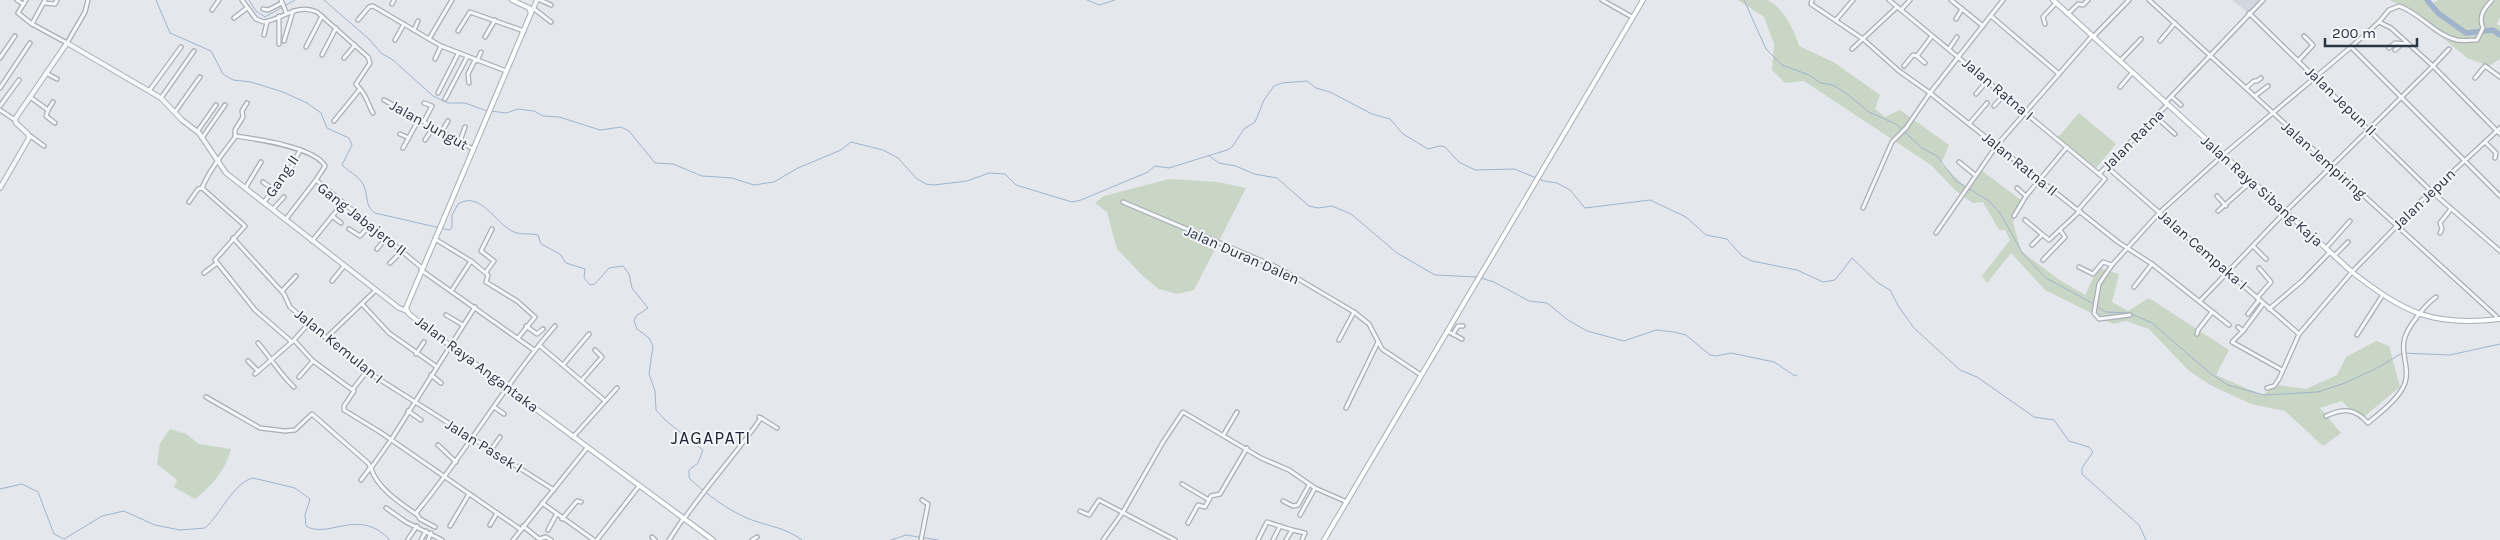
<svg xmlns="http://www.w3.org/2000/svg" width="2500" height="540" viewBox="0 0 2500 540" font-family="Karla,sans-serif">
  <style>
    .built { fill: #d2d6de }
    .green { fill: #c9d6c5 }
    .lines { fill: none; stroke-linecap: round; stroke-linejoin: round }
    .stream { stroke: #9fb4cc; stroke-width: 1 }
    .river { stroke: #9fb4cc; stroke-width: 5.5 }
    .minor-casing { stroke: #a9aeb7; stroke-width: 5.5 }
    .tertiary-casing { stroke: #a9aeb7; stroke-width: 6 }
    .secondary-casing { stroke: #a9aeb7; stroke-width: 6 }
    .minor { stroke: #f7f8fa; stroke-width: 3 }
    .tertiary { stroke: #f7f8fa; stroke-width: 4 }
    .secondary { stroke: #fff; stroke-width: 4 }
    .labels { text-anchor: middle; stroke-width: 4; stroke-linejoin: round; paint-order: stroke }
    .street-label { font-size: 15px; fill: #2b3445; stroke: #f4f6f9 }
    .quarter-label { font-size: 18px; letter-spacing: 1px; fill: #1d2536; stroke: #f4f6f9 }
  </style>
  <rect width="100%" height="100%" fill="#e4e7ec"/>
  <path class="built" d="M2232 0H2262L2250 14Z"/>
  <g class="green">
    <path d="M1738 0C1747 0 1758 0 1766 0 1782 4 1795 32 1799 46L1835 63 1880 95 1875 109 1885 117 1900 110 1949 145 1941 164 1966 187 1981 170 2022 201 2013 222 2021 251 2058 279 2085 295 2098 268 2119 274 2112 302 2128 311 2149 298 2229 350 2216 375 2262 395 2278 385 2306 389 2337 375 2346 357 2376 341 2389 346 2400 387 2360 420 2342 401 2320 408 2341 433 2323 446 2285 411 2251 404 2210 385 2188 370 2149 329 2126 321 2113 324 2045 290 2011 253 1987 283 1982 276 2010 240 2005 230H1999L1983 202 1973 203 1957 192 1931 165 1804 81 1785 83 1772 70 1774 44 1764 17Z"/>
    <path d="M2389 0H2426L2431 5 2438 0H2500V17L2497 24 2500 26V59L2489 66 2467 58 2407 8Z"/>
    <path d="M2079 113 2116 144 2096 168 2058 137Z"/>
    <path d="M1169 179 1218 182 1246 188 1194 290 1177 294 1159 289 1144 277 1117 249 1107 212 1095 203 1104 196Z"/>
    <path d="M170 429 186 434 199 444 231 449C225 471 213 484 195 499L174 487 177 480 157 464 160 443Z"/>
  </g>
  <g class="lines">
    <g class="stream">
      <path d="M156 0 170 33 211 51 223 74 233 80 251 82 283 92 307 103 321 113 327 128 349 138 352 145 342 165C349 172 358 175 363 184 369 195 364 206 375 213L449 230 452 228V215L458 204C481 190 495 224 514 232 521 235 530 233 538 235L541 244 560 254 566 263 585 269 584 278 590 285 595 284 609 268 623 266 629 274 632 288 648 308 636 316 634 321 637 329 649 338 653 346 649 374 655 391 656 410 665 420 703 450 698 463 689 470V478C706 494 730 512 752 520 771 527 784 527 802 540"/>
      <path d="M249 0 256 11 265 17 295 0"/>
      <path d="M324 0 369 39 381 53 393 60 433 96 448 103H465L487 111"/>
      <path d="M1087 0 1099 5 1115 0"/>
      <path d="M1744 0 1766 49 1782 65 1809 75 1821 83 1833 85 1846 93 1869 112 1896 124 1922 148 1937 156 1956 181 1989 201 2000 213 2023 254 2046 278 2094 304"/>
      <path d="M491 111 506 113 518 109 534 111 543 116 559 117 600 130 621 127 629 131 655 163 673 164 702 176 732 178 754 185 774 182 798 168 841 150 851 142 883 150 898 158 916 178 926 184 934 185 967 181 989 173 1005 174 1016 185 1072 202 1081 200 1148 172 1155 166 1169 168 1227 150 1232 147 1244 129 1255 122 1264 100 1274 86 1282 83 1307 81 1316 88 1330 92 1372 114 1390 119 1403 134 1428 149 1440 146 1445 147 1459 162 1475 170 1514 169 1544 181 1557 183 1570 190 1585 208 1650 200 1686 217 1706 235 1727 239 1742 256 1752 261 1797 270 1823 282 1835 280 1852 258 1878 283 1890 290 1899 307 1914 328 1960 370 1977 377 2034 417 2054 420 2069 441 2089 447 2093 452 2082 468V474L2139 525 2146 540"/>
      <path d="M1208 155 1219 163 1236 166 1254 174 1277 178 1309 206 1318 208 1332 206 1351 214 1397 253 1435 275 1477 277"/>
      <path d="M1481 278 1494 282 1529 301 1547 303 1568 320 1587 331 1624 341 1656 330 1674 332 1686 335 1710 355 1716 356 1731 353 1774 362 1795 376 1797 375"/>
      <path d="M2097 306 2105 312 2129 313 2152 323 2211 374 2228 385 2264 395 2318 392 2345 383 2381 366 2402 353 2450 355 2500 344"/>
      <path d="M0 489 22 484 38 492 54 534 64 539 102 516 124 511 155 525 180 530 205 528C220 515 234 482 253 478L295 488 310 499 305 515 306 526C328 540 359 506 390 540"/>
      <path d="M891 540 906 535 938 540"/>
    </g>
    <path class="river" d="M2427 0 2438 13 2466 33 2493 30 2500 35"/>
    <g class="minor-casing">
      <g id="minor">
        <path d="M17 0 23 4"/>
        <path d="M26 0 18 13 32 24 67 43 85 12 88 0"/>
        <path d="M242 0 256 19 264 22C283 19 297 3 317 12L368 57 370 63 356 84 360 89 334 121"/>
        <path d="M281 0 286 12"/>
        <path d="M540 0 551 5"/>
        <path d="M1602 0 1632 17"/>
        <path d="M1812 0 1811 4 1863 39 1899 71 1930 93 2118 242 2152 264 2229 325"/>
        <path d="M1889 0 2105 179 2078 210"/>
        <path d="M1951 0 1983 26"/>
        <path d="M2149 0 2496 316 2497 319"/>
        <path d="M45 3 55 4 57 0"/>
        <path d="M392 4 394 0"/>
        <path d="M533 8 551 22"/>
        <path d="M263 9 268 10 282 3"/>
        <path d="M212 10 219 0"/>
        <path d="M1901 10 1910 0"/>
        <path d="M2249 13 2431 191 2500 251"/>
        <path d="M2068 14 2078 4 2083 5 2088 0"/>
        <path d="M1991 16 2059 74"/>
        <path d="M234 18 247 8"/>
        <path d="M1956 19 1962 9"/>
        <path d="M358 20 369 7 373 6 441 46 506 71"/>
        <path d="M1836 20 1853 0"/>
        <path d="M2379 22 2391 28 2433 66 2449 49"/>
        <path d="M32 24 45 0"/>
        <path d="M2045 24 2043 17 2056 3"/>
        <path d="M414 30 418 21"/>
        <path d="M458 31 470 12 524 31"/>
        <path d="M264 35 267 22"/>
        <path d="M485 37 495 20"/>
        <path d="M2093 37 2129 0"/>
        <path d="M429 39 452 0"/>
        <path d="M395 40 404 24"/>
        <path d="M284 41 293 11"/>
        <path d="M2160 41 2175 23"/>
        <path d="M279 44V16"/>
        <path d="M306 47 322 16"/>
        <path d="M2351 47 2500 196"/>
        <path d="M2389 48 2395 43 2408 44"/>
        <path d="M1852 49 1897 7"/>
        <path d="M1949 49 1957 37"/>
        <path d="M2395 50 2402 44"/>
        <path d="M322 55 336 28"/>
        <path d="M0 58 15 36"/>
        <path d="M344 58 355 45"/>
        <path d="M435 59 441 46"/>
        <path d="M2299 60 2313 45 2304 36"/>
        <path d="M477 61 481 52"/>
        <path d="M2120 61 2141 39"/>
        <path d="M1925 63 1917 56 1932 36"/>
        <path d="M1904 66 1913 55 1917 56"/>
        <path d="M46 73 57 79"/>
        <path d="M2475 78 2485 66 2500 77"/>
        <path d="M469 83 468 74 475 60"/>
        <path d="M2120 87 2132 73"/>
        <path d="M0 88 30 43"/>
        <path d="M2246 88 2254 81H2257L2261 78"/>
        <path d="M360 89C367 96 368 105 373 113"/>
        <path d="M149 91 181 47"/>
        <path d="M438 93 458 54"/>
        <path d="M1976 94 1987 81"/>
        <path d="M2255 96 2268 86"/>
        <path d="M30 97 48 110 46 116 55 123"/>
        <path d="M2172 97 2181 105"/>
        <path d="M161 98 194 51"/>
        <path d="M445 99 467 57"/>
        <path d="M384 100 473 149"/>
        <path d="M2165 103 2263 0"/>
        <path d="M0 106 19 80"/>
        <path d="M1994 106 2004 95"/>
        <path d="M0 110 15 120"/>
        <path d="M48 110 53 102"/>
        <path d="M175 112 200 77"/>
        <path d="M2156 117 2175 134"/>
        <path d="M424 121 432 106 424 103"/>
        <path d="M1969 124 1987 103"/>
        <path d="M442 131 448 121"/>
        <path d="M197 132 216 105"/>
        <path d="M400 134 409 138"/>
        <path d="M29 135 44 146"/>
        <path d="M235 136V130L243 117 242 111 247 103"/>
        <path d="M202 138 225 105"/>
        <path d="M425 140 434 126"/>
        <path d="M460 141 465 127"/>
        <path d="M2485 142 2496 153 2495 158"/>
        <path d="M403 148 419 119"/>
        <path d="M1959 162 1975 175"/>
        <path d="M2107 167 2299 334"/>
        <path d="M2099 174 2167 105"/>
        <path d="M263 182 274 190"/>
        <path d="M246 187 261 162"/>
        <path d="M2017 188 2026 196"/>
        <path d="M2217 196 2226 206"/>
        <path d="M189 202 198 189 202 188"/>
        <path d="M264 202 292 166 300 150"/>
        <path d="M1123 202 1274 266 1300 280 1354 312 1369 324 1382 349 1421 375"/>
        <path d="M1863 208 1892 142 1906 128 1930 93 2003 0"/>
        <path d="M273 209 284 197"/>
        <path d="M2218 211 2252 181"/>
        <path d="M332 216 341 223"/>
        <path d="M2014 216 2026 196 2067 147"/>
        <path d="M286 219 316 180 422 268"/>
        <path d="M2025 220 2049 240 2080 211"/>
        <path d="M349 229 360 236 370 225"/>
        <path d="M1936 233 1997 145 2092 36"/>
        <path d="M2440 233 2442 229 2440 223 2451 209"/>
        <path d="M233 238 284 294 290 307 360 367 554 490"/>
        <path d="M435 239 471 261 488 275 486 282 517 301 535 317 518 338"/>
        <path d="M312 241 343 203"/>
        <path d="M2032 245 2041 236"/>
        <path d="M2253 246 2266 259"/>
        <path d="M2326 248 2350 221"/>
        <path d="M377 249 386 238"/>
        <path d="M2334 256 2348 242"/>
        <path d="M2043 260 2065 237 2060 230"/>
        <path d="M390 263 402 251"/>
        <path d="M2079 267 2093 274 2103 262 2112 265"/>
        <path d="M421 270 534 350"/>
        <path d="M486 272 494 261 481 251 492 229"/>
        <path d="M204 273 217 263"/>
        <path d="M332 281 344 266"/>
        <path d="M2134 287 2152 264"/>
        <path d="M452 290 471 261"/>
        <path d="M282 291 296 276"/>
        <path d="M2257 298 2271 282 2259 268"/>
        <path d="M2200 301 2285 212 2433 66 2500 134"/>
        <path d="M362 304 389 333 437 367"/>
        <path d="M2269 309 2302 281 2330 252"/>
        <path d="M2248 314 2259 300"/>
        <path d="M446 315 463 325"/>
        <path d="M2130 315 2099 319 2094 313 2099 284 2112 265 2160 212 2223 155 2351 47 2379 22 2389 10 2399 6C2420 13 2435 35 2457 40 2463 41 2470 40 2477 40L2483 28C2478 16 2484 9 2492 0"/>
        <path d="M310 322 294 340 313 361 354 391 344 406V410L380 432 520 529"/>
        <path d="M526 326 537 334 543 329"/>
        <path d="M2238 327 2243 331 2232 342 2282 370"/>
        <path d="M1447 331 1462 339"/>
        <path d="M2243 331 2263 304"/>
        <path d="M1453 334 1458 326H1463"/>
        <path d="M2197 334 2198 330 2212 312"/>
        <path d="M2357 335 2382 296"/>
        <path d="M326 338 376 290"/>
        <path d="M1339 340 1354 312"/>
        <path d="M292 342 255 310 215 260 245 226 202 188C210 169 224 152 236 136 256 139 315 147 325 166L316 180"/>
        <path d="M258 343C271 358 280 374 294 387"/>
        <path d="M539 345 604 400"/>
        <path d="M416 354 424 342"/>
        <path d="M248 361 258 371"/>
        <path d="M563 365 589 334"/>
        <path d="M255 374 293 341"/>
        <path d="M431 375 441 383"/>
        <path d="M299 377 313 361"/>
        <path d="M582 380 602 357 595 350"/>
        <path d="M2267 388 2274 386 2279 379 2299 334 2352 272 2420 202 2500 128"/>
        <path d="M353 389 367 371"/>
        <path d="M206 397 260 428 285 431 295 430 312 414 368 463 371 468 391 440 475 307"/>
        <path d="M494 407 504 414"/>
        <path d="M1346 408 1378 342"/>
        <path d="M408 411 421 420"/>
        <path d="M2326 416C2343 408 2355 408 2368 423 2381 412 2399 399 2405 383 2410 368 2401 355 2404 341 2406 328 2426 304 2436 297"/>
        <path d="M761 418 777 428"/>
        <path d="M1224 434 1237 412"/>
        <path d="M573 437 617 388"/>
        <path d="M438 445 456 462"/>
        <path d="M491 450 500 437"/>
        <path d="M371 468C376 487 400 503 416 514"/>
        <path d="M361 480 370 468"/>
        <path d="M1182 484 1209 500"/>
        <path d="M1283 501 1293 506 1298 505 1309 485"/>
        <path d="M542 503 594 540"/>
        <path d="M386 508 406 522 442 540"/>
        <path d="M1080 511 1089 515 1099 500 1175 540"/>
        <path d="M1300 515 1315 488"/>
        <path d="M562 519 577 501 581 502"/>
        <path d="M684 519C708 484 737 453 761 418L759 417"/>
        <path d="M1188 523 1198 505 1205 507 1211 496 1220 494 1247 448"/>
        <path d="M490 525 497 513"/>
        <path d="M450 526 469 494"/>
        <path d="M523 526 539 539 546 537 551 540"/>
        <path d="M435 527 420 519 416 513C466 453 504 385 555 326"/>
        <path d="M548 530 556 515"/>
        <path d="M652 537 655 540"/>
        <path d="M408 539 417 526"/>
        <path d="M421 540 426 531"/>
        <path d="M428 540 431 533"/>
        <path d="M513 540 587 448"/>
        <path d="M597 540 639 486"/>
        <path d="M669 540 683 519"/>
        <path d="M752 540 757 537"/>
        <path d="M921 540 928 504 922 500"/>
        <path d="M1103 540 1123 512 1163 442 1183 412 1261 458 1289 470 1315 488 1347 502"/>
        <path d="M1258 540 1267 522 1292 530"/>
        <path d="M1273 540 1280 526"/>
        <path d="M1286 540 1292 530 1305 533 1302 540"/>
      </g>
    </g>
    <g class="tertiary-casing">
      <g id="tertiary">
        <path d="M532 11 537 0"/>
        <path d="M0 188 29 138 28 134 16 123 15 119 67 43 161 98 182 120 199 133 226 173 399 308 407 311"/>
      </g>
    </g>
    <g class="secondary-casing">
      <g id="secondary">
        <path d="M512 0 529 8 531 13 406 308 409 314 436 335 713 540"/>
        <path d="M2053 0 2352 272C2405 313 2432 327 2500 319"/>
        <path d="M1324 540 1643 0"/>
      </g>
    </g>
    <use href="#minor" class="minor"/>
    <use href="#tertiary" class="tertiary"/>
    <use href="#secondary" class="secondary"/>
  </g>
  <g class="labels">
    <g class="street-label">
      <text transform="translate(1998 89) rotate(40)" y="5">Jalan Ratna I</text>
      <text transform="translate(2341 101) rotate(44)" y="5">Jalan Jepun II</text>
      <text transform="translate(429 125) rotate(29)" y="5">Jalan Jungut</text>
      <text transform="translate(2133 140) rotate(-45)" y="5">Jalan Ratna</text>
      <text transform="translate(2324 160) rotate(42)" y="5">Jalan Jempiring</text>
      <text transform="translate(2020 164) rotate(39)" y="5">Jalan Ratna II</text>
      <text transform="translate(282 176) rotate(-56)" y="5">Gang II</text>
      <text transform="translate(2262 191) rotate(42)" y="5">Jalan Raya Sibang Kaja</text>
      <text transform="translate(2424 199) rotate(-44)" y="5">Jalan Jepun</text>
      <text transform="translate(362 219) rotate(38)" y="5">Gang Jabajero II</text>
      <text transform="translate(2203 250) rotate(41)" y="5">Jalan Cempaka I</text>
      <text transform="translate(1242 255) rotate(24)" y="5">Jalan Duran Dalen</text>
      <text transform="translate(339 346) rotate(39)" y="5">Jalan Kemulan I</text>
      <text transform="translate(477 364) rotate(37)" y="5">Jalan Raya Angantaka</text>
      <text transform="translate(484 446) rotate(32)" y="5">Jalan Pasek I</text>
    </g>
    <g class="quarter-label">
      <text x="711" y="444">JAGAPATI</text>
    </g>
  </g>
  <path d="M2325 38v8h92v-8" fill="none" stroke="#2b3445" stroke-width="2.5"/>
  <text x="2332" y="38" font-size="15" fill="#2b3445" stroke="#f4f6f9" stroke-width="4" paint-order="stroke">200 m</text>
</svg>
